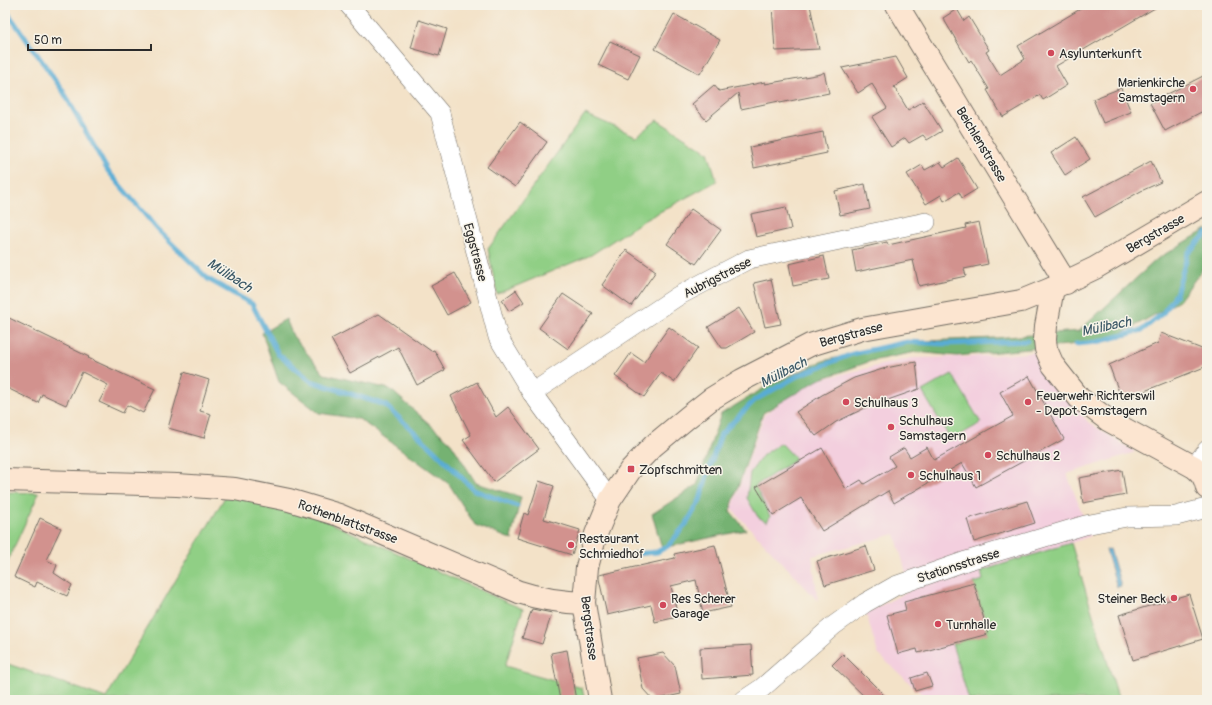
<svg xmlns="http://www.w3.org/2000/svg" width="1212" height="705" viewBox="0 0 1212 705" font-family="Pangolin,sans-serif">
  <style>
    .built { fill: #f3cfde }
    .green { fill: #90cf85; stroke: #5e7d58 }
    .forest { fill: #74b272; stroke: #506e4e }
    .water { fill: #58acd4; stroke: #426c80 }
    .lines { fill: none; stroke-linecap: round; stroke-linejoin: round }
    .stream { stroke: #58acd4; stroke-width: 5 }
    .building { fill: #d2928e }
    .street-casing { stroke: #716b62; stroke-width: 20 }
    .secondary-casing { stroke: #716b62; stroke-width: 24 }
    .street { stroke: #fff; stroke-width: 19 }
    .secondary { stroke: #fce5d0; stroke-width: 22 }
    .poi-dot { fill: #d1495b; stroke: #f7f3e8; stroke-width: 1.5 }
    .labels { text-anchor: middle; stroke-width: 3; stroke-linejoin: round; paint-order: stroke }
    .poi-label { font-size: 13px; fill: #2b2b2b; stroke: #f7f3e8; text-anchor: start }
    .street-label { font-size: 13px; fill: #2b2b2b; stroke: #f7f3e8 }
    .water-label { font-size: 14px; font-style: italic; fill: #3b5866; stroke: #f7f3e8 }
  </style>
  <rect width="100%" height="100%" fill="#f7f3e8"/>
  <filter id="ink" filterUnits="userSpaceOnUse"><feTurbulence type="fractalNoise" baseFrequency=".025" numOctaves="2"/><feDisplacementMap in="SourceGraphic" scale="8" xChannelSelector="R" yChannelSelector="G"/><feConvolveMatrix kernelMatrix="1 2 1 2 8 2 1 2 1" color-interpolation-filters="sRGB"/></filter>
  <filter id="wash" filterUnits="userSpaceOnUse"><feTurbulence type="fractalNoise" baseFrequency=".012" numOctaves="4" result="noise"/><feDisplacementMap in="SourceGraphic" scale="16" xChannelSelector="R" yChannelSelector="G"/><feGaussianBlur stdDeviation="0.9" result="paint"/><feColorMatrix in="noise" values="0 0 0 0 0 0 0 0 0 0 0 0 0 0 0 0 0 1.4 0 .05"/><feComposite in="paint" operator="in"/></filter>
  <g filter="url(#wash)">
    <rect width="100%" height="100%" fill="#f3e2c8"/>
    <path class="built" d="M1040 352 1046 365 1087 421 1135 452 1067 474 1091 536 1071 543 1119 700H928L878 654 866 613 911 590 895 534 812 556 818 601 732 509 764 415 809 382 911 358 970 357Z"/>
    <g class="green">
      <path d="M585 114 636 136 657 120 708 152 717 181 643 221 591 255 497 294 488 249Z"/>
      <path d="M952 374 981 423 951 440 922 391Z"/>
      <path d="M781 443 796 459 755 486 770 516 767 522 758 517 747 498 750 473 763 455Z"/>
      <path d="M235 480 504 601 523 609 505 666 582 688 585 700H5V663L106 698Z"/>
      <path d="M5 492 39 493 5 567Z"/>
      <path d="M1071 543 1119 700H969L952 644 988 633 974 583 983 580 981 571Z"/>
    </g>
    <g class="forest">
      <path d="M1207 229V263L1179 301 1108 341 957 356 916 352 871 361 818 380 763 413 730 511 746 530 662 548 652 514 697 485 721 414 769 385 823 361 903 342 995 338 1079 331 1157 259Z"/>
      <path d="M286 319 293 336 324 374 390 389 451 443 476 483 521 497 511 538 513 540 475 525 449 484 359 419 319 413 279 382 262 333Z"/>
    </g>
    <path class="water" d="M1110 549 1121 586 1117 587 1106 550Z"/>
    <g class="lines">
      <g class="stream">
        <path d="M5 9 63 91 108 171 158 230 208 279 252 304 278 354 311 381 385 405 433 449 474 490 517 506"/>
        <path d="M1076 344 1097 342 1142 330 1163 313 1176 294 1188 253 1207 233"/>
        <path d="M634 554 657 552 668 546 687 523 700 500 707 475 721 434 755 400 799 375 852 354 907 342 945 344 1027 341"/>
      </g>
    </g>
    <g id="blocks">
      <g class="building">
        <path d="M772 5H810L819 49 775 51Z"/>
        <path d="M1087 5H1160L1056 66 1067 85 1043 100 1040 95 1003 117 987 90 989 89 971 60 969 62 943 18 957 9 964 21 969 17 989 50 986 52 1000 75 1025 59 1018 46Z"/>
        <path d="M674 14 720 40 700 74 655 49Z"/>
        <path d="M419 20 447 29 439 56 411 48Z"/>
        <path d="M610 41 640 55 628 79 598 65Z"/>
        <path d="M896 57 908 78 894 87 908 110 923 101 942 131 927 140 923 135 909 143 905 138 891 147 872 117 887 108 872 84 858 93 842 68Z"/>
        <path d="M824 72 829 93 780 103 779 101 741 109 738 93 706 120 692 104 714 85 719 91 765 82V84L821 74Z"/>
        <path d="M1207 74V109L1165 131 1150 103Z"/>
        <path d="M1121 88 1131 112 1103 123 1093 99Z"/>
        <path d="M520 122 547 142 515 187 487 167Z"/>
        <path d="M823 132 827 153 754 168 750 147Z"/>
        <path d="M1076 137 1090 159 1065 175 1051 153Z"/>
        <path d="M958 158 977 189 962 198 959 192 944 201 941 195 926 204 907 174 922 165 925 170 940 162 944 167Z"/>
        <path d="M1151 161 1161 182 1141 191 1095 217 1083 197Z"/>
        <path d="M865 184 870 209 840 215 835 191Z"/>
        <path d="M786 207 791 229 756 237 751 214Z"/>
        <path d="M691 209 721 230 696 264 667 244Z"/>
        <path d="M979 222 988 264 964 269 966 276 919 286 913 260 856 272 852 250 887 242 888 245 966 228 965 225Z"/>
        <path d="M626 250 656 271 631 306 602 285Z"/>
        <path d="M824 256 829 279 793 286 789 264Z"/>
        <path d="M455 273 471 302 447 315 431 286Z"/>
        <path d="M771 279 781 324 765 327 754 283Z"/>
        <path d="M516 290 524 302 509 311 502 300Z"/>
        <path d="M563 294 593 314 568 349 539 328Z"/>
        <path d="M739 308 754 332 727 348H722L708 327Z"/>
        <path d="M379 314 431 351 434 350 445 370 417 385 398 347 350 373 331 339Z"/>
        <path d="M5 316 89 357 88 358 155 389 143 413 127 405 123 413 99 402 108 385 82 372 66 405 42 394 38 403 5 387Z"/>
        <path d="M669 327 698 348 674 382 661 373 644 397 615 376 631 353 644 362Z"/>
        <path d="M1161 333 1207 351V366L1122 400 1109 365 1158 343Z"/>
        <path d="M916 362 919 389 865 408 836 422 816 436 796 412 822 395 854 378 886 368Z"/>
        <path d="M184 372 209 380 200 411 211 414 204 438 168 428Z"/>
        <path d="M1029 376 1064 439 976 487 962 463 894 503 888 491 822 531 801 498 773 515 756 487 822 448 846 489 861 480 864 484 895 466 889 457 904 448 910 457 927 447 934 460 1013 416 1000 392Z"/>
        <path d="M477 382 496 417 508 407 539 449 494 482 463 440 471 435 451 396Z"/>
        <path d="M1122 470 1126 495 1083 503 1079 478Z"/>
        <path d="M539 481 554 486 544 519 580 530 572 555 517 538 524 513 528 515Z"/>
        <path d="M1027 501 1035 523 974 542 967 519Z"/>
        <path d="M40 518 61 528 46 560 57 565 54 573 72 585 67 596 37 582 35 587 14 577Z"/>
        <path d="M715 545 731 607 703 613 696 580 671 586 678 617 655 622 651 605 607 615 599 579V575L675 558 674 554Z"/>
        <path d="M866 546 874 570 825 585 817 561Z"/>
        <path d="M974 583 988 634 918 653 917 649 898 654 887 615 906 610 904 602Z"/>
        <path d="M1189 594 1203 639 1133 660 1119 615Z"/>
        <path d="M532 609 552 613 542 644 522 638Z"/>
        <path d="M751 645 753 675 702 679 700 648Z"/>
        <path d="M567 650 576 700H560L551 653Z"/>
        <path d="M663 653 675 666 681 694 653 700 643 689 637 658Z"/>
        <path d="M843 654 889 700H868L832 665Z"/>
        <path d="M927 673 932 686 915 691 911 678Z"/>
      </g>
    </g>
  </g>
  <g filter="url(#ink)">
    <use href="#blocks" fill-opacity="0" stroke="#716b62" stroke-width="1"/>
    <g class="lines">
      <g class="street-casing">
        <g id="street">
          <path d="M349 5 440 113 498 337 532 393 610 500"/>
          <path d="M532 393 678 296 749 259 926 222"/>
          <path d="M1194 467 1207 450"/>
          <path d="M744 700 762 688 833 626 865 603 895 586 966 561 1085 525 1127 517 1176 516 1207 508"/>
        </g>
      </g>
      <g class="secondary-casing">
        <g id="secondary">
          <path d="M897 5 1066 283"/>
          <path d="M1053 288 1046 326 1045 340 1046 349 1053 365 1079 398 1108 420 1194 467C1202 473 1205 478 1207 488"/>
          <path d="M5 480 177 485 235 489 289 500 339 515 519 592C540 599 561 602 584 603"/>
          <path d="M600 700 584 603 587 567 596 534 610 500 631 469 653 446 688 417 711 399 742 380 810 345 862 329 1021 301 1053 288 1095 268 1207 202"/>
        </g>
      </g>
      <use href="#street" class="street"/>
      <use href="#secondary" class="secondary"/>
    </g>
  </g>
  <g class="poi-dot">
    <circle cx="1051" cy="53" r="4"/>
    <circle cx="1193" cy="89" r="4"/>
    <circle cx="846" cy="402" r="4"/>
    <circle cx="1028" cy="402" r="4"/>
    <circle cx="891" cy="427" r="4"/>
    <circle cx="988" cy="455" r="4"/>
    <rect x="627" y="465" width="8" height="8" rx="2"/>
    <circle cx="911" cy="475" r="4"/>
    <circle cx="571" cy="545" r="4"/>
    <circle cx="1174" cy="598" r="4"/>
    <circle cx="663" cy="605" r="4"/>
    <circle cx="938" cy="624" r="4"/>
  </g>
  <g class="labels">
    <g class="poi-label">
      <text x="1059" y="58">Asylunterkunft</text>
      <text x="1185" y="87" text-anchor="end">Marienkirche<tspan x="1185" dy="15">Samstagern</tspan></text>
      <text x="1036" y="400">Feuerwehr Richterswil<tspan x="1036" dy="15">- Depot Samstagern</tspan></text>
      <text x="854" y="407">Schulhaus 3</text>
      <text x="899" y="425">Schulhaus<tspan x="899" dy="15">Samstagern</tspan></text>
      <text x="996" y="460">Schulhaus 2</text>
      <text x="639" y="474">Zopfschmitten</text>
      <text x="919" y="480">Schulhaus 1</text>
      <text x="579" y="543">Restaurant<tspan x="579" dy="15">Schmiedhof</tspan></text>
      <text x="671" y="603">Res Scherer<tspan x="671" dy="15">Garage</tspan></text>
      <text x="1166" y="603" text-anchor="end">Steiner Beck</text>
      <text x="946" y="629">Turnhalle</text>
    </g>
    <g class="street-label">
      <text transform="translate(982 144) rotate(59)" y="5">Beichlenstrasse</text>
      <text transform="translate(1155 233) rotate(-30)" y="5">Bergstrasse</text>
      <text transform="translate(476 252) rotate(75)" y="5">Eggstrasse</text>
      <text transform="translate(717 277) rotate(-27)" y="5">Aubrigstrasse</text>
      <text transform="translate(851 334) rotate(-15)" y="5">Bergstrasse</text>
      <text transform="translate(348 521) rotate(20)" y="5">Rothenblattstrasse</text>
      <text transform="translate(958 565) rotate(-18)" y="5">Stationsstrasse</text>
      <text transform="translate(590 628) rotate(83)" y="5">Bergstrasse</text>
    </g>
    <g class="water-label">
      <text transform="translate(230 275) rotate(33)" y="5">Mülibach</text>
      <text transform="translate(1106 326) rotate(-12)" y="5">Mülibach</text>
      <text transform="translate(783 372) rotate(-27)" y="5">Mülibach</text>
    </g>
  </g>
  <rect width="1212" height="705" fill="none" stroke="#f7f3e8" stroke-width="20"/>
  <path d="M28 44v6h123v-6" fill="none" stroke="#2b2b2b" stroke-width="2"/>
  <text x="34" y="44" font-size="12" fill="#2b2b2b" stroke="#f7f3e8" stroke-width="3" paint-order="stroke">50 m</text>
</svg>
